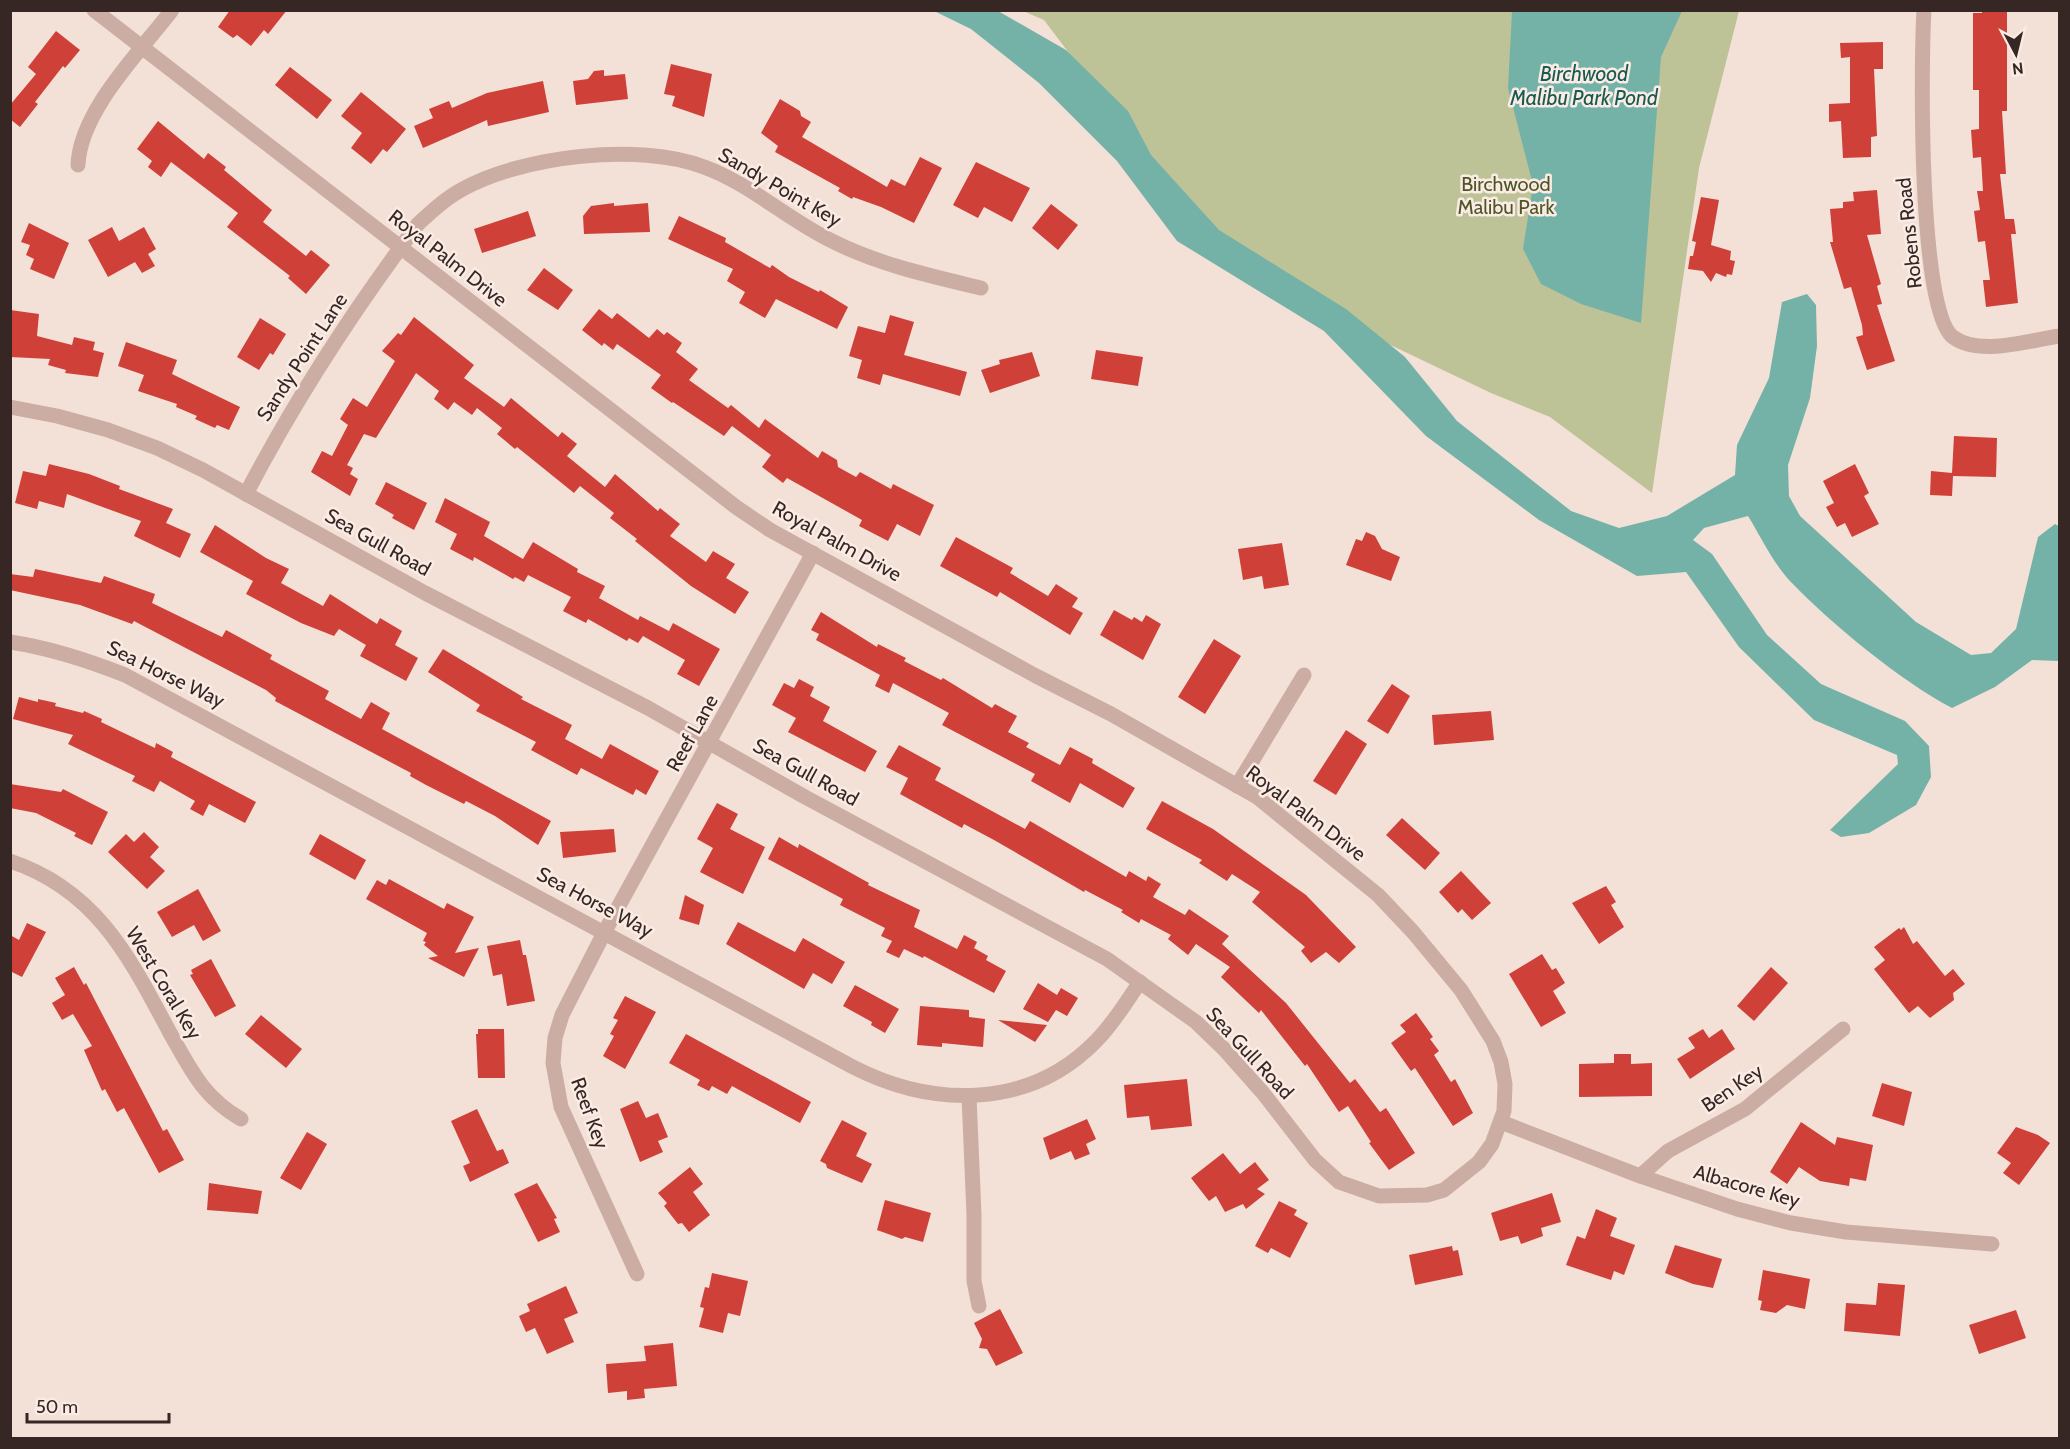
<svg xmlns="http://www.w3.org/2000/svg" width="2070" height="1449" viewBox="0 0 2070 1449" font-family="Cabin,sans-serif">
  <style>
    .green { fill: #bdc396 }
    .water { fill: #74b2a8 }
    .building { fill: #cf4039 }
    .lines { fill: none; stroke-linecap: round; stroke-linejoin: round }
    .minor { stroke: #ccada3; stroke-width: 15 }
    .labels { text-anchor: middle; stroke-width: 5; stroke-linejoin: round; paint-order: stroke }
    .park-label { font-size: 20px; fill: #4e5627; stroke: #faece4 }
    .street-label { font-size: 20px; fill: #362725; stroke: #faece4 }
    .water-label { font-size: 21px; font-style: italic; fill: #185a52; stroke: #faece4 }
  </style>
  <rect width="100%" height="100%" fill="#f3e0d7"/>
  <path class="green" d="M1023 11H1739L1699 168 1652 493 1550 417 1491 393 1288 296 1199 225 1044 20Z"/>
  <g class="water">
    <path d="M934 11H998L1066 50 1128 111 1151 155 1219 230 1346 309 1405 357 1457 421 1571 511 1619 528 1667 516 1735 475 1737 445 1769 378 1782 302 1807 294 1816 305 1817 346 1810 398 1788 465 1789 496 1800 516 1916 622 1971 655 1991 653 2016 629 2038 537 2055 524 2060 527 2059 661 2032 660 1995 687 1952 708C1902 682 1830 623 1790 581 1773 563 1761 537 1748 516L1704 528 1693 540 1712 554 1767 635 1821 684 1905 721 1929 746 1931 777 1916 805 1869 833 1841 837 1830 830 1898 764 1897 755 1814 720 1739 647 1686 572 1637 576 1539 520 1426 436 1324 331 1177 241 1117 161 1039 83 971 29Z"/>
    <path d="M1512 11H1682L1661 57 1641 323 1581 304 1541 284 1523 249 1533 185 1508 88Z"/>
  </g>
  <g class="building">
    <path d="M230 10H287L268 34 264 30 251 46 237 35 233 38 218 27Z"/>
    <path d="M1982 10H2007V111H2002L2006 174H2000L2005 219H2014L2016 234H2011L2018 303 1986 307 1983 280H1990L1985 241 1978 242 1974 211 1980 210 1977 191H1983L1981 157 1973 158 1971 130 1979 129V90H1973V13H1982Z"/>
    <path d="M56 31 80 50 65 68 63 66 35 102 38 104 20 127 10 119V105L36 74 28 67Z"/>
    <path d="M1883 42V69H1874L1877 136 1871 137V157L1843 158 1841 121 1829 122V104L1850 103V57L1841 58 1840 43Z"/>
    <path d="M671 64 712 74 704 117 672 106 675 96 664 94Z"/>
    <path d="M290 67 332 100 317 119 275 85Z"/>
    <path d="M604 70V76L625 74 628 99 576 105 573 81 588 79 594 71Z"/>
    <path d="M543 81 549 112 488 126 487 120 423 148 414 126 433 118 429 109 449 101 452 108 487 93Z"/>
    <path d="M361 92 406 129 387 152 383 149 371 164 351 148 362 133 341 116Z"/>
    <path d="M780 99 800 111 801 116 811 122 802 137 887 187 891 179 905 186 920 157 942 168 914 223 881 207 853 197 852 199 838 191 840 188 775 152 778 146 761 133Z"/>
    <path d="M158 121 204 159 208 153 226 167 224 170 272 210 263 222 306 256 311 250 330 265 306 294 288 278 290 276 227 227 238 213 171 162 161 177 148 167 152 161 137 149Z"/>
    <path d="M976 162 1030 188 1012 222 984 207 978 218 953 205Z"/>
    <path d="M1877 190 1881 234 1867 235 1881 284 1877 286 1882 304 1877 305 1895 361 1867 370 1856 337 1863 335 1862 325 1851 287 1844 289 1830 242H1833L1830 209 1843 208V202L1854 201 1853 192Z"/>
    <path d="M1701 197 1719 200 1711 245 1731 251 1730 260 1735 261 1732 275 1727 274 1726 277 1716 273 1711 282 1703 271 1688 269 1690 256H1693L1696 242 1692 241Z"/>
    <path d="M614 203V206L648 203 650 232 584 234 583 216 591 206Z"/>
    <path d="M1051 204 1078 225 1058 250 1032 228Z"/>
    <path d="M528 211 536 236 482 253 474 229Z"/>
    <path d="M679 216 726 238 725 242 770 268 772 265 789 277 819 292 820 290 848 307 837 329 776 299 765 318 739 303 745 292 727 281 733 269 668 239Z"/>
    <path d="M29 223 69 243 54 279 30 269 34 259 26 255 30 245 21 242Z"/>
    <path d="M112 227 119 241 144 227 156 249 148 254 155 266 142 273 135 262 108 277 88 240Z"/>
    <path d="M544 268 573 290 558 310 527 290Z"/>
    <path d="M599 309 612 319 617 313 649 338 657 329 664 335 667 332 682 343 676 352 698 369 689 380 728 408 731 405 759 428 765 419 818 458 822 451 837 460 838 467 856 477 860 472 891 489 893 484 934 505 920 536 897 524 888 541 859 526 862 520 787 478 783 483 762 467 771 455 732 426 724 436 673 402 672 403 651 388 661 375 617 344 613 350 604 343 602 346 582 330Z"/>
    <path d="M10 310 39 314 37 336 72 345 74 337 95 342 93 350 104 353 98 377 65 373 66 370 48 365 50 359 10 357Z"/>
    <path d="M890 315 914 322 904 355 967 372 960 396 883 374 880 385 857 378 862 360 849 356 858 326 885 333Z"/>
    <path d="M414 317 474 365 464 378 504 407 511 398 558 437 562 432 577 444 567 456 605 487 615 474 658 511 660 508 680 524 670 536 706 562 713 551 735 564 726 578 749 592 735 614 691 586 635 541 637 539 610 518 614 513 580 486 574 493 517 447 515 449 497 434 502 428 477 408 472 415 454 402 448 410 434 399 439 391 416 373 376 438 364 434 347 465 353 468 350 474 358 479 350 496 311 472 322 451 332 456 348 425 340 419 353 398 367 407 395 361 382 351 398 333 401 335Z"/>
    <path d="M260 318 286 334 273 355 270 353 259 370 237 357Z"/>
    <path d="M126 342 177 360 172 374 240 407 229 430 217 425 215 428 195 419 197 416 176 407 177 404 138 391 144 375 118 366Z"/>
    <path d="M1096 350 1143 357 1138 386 1091 379Z"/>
    <path d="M1032 352 1040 376 990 393 981 370 1000 364 999 360Z"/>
    <path d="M1954 436 1997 438 1996 477 1953 476 1952 496 1930 495 1931 471 1952 473Z"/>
    <path d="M49 464 89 474 120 486 119 489 173 509 166 523 191 534 180 558 134 536 141 521 67 494 64 508 39 501 37 509 15 503 23 471 46 476Z"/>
    <path d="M1855 464 1869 493 1864 496 1879 524 1852 537 1845 523 1837 527 1826 507 1834 503 1823 481Z"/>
    <path d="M386 482 427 503 414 530 392 518 394 515 375 504Z"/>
    <path d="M445 498 490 522 484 536 523 559 533 542 578 569 577 572 605 586 599 598 638 620 640 616 669 631 673 623 720 649 699 686 677 674 685 660 643 636 638 643 629 638 627 641 588 619 586 623 563 611 571 597 528 575 524 582 515 577 513 579 474 557 473 561 450 549 457 534 435 522Z"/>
    <path d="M215 525 266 558 289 569 281 583 323 606 330 594 377 624 380 618 402 631 395 645 418 658 406 681 360 656 366 645 339 629 334 636 301 623 246 594 253 581 200 552Z"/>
    <path d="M1366 532 1375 536 1382 549 1400 557 1391 581 1346 565 1356 539 1362 541Z"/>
    <path d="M956 537 1013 568 1010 573 1048 596 1056 584 1078 598 1072 607 1083 613 1070 635 1000 592 997 597 940 566Z"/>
    <path d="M1282 543 1289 585 1264 589 1262 576 1243 580 1238 549Z"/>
    <path d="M35 569 101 583 104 576 155 594 152 603 222 637 226 630 272 655 270 659 329 691 325 699 361 719 371 702 390 713 382 729 551 821 538 845 495 816 466 801 464 804 426 785 410 776 411 773 275 701 276 698 266 690 134 621 132 624 80 605 10 590V574L33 577Z"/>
    <path d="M1114 610 1132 620 1134 617 1142 622 1146 615 1161 624 1143 660 1100 635Z"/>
    <path d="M821 612 877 647 878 644 906 658 904 661 941 680 943 678 992 708 995 704 1017 716 1008 732 1029 743 1026 747 1060 765 1070 747 1093 759 1092 763 1135 788 1123 808 1080 783 1070 803 1031 781 1035 774 942 725 949 713 893 683 889 693 875 686 880 675 816 640 819 634 811 630Z"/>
    <path d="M1214 639 1241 656 1205 714 1178 697Z"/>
    <path d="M443 649 523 697 521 699 572 725 565 739 602 759 610 744 659 771 646 795 636 789 633 795 581 768 577 775 531 750 536 742 476 711 480 705 428 672Z"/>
    <path d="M799 679 814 687 810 696 830 707 823 721 877 751 865 772 788 732 796 718 772 705 784 683 794 688Z"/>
    <path d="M1392 684 1410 696 1388 734 1367 721Z"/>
    <path d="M19 697 38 702V699L56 703 55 706 83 713 84 711 102 719 101 722 155 748 156 743 173 752 171 757 256 802 245 823 209 804 203 816 190 809 195 801 160 781 154 792 132 781 135 776 68 744 73 735 13 719Z"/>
    <path d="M1491 711 1494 740 1434 745 1432 715Z"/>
    <path d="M1346 730 1367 744 1336 795 1313 781Z"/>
    <path d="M899 745 941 768 935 780 1025 829 1030 821 1126 877 1129 871 1146 881 1148 876 1161 884 1153 897 1185 915 1189 909 1229 936 1222 944 1286 1003 1350 1083 1355 1079 1380 1112 1386 1108 1415 1153 1389 1170 1369 1143 1371 1142 1348 1106 1339 1112 1307 1064 1305 1066 1261 1010 1259 1013 1221 977 1230 967 1196 944 1188 955 1168 939 1171 935 1141 919 1139 923 1121 912 1123 910 1085 890 1084 892 994 840 964 824 962 828 900 794 908 778 886 767Z"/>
    <path d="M10 784 61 792 63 789 108 812 92 845 74 836 76 833 36 813 10 808Z"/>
    <path d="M1162 801 1213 829 1306 895 1356 947 1339 963 1326 952 1311 963 1301 951 1305 947 1252 902 1260 892 1232 874 1227 881 1199 863 1202 860 1146 829Z"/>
    <path d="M717 803 738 814 730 829 765 847 743 894 700 872 713 848 697 839Z"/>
    <path d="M1402 818 1440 853 1425 870 1386 835Z"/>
    <path d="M614 829 616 852 563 858 560 832Z"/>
    <path d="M144 832 159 847 150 857 165 871 147 889 108 852 126 834 134 842Z"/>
    <path d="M320 834 366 860 355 880 309 854Z"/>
    <path d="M779 837 798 848 799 844 869 883 868 885 920 910 914 927 957 949 964 935 977 942 974 948 988 956 986 960 1006 971 994 993 924 956 923 958 904 949 899 958 886 952 892 941 881 936 885 928 840 905 843 899 768 859Z"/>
    <path d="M1461 871 1491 903 1472 920 1462 909 1458 913 1439 892Z"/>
    <path d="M389 879 444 909 447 903 474 917 455 953 479 948 464 977 428 958 438 956 424 945 426 942 423 941 427 933 366 899 377 880 386 885Z"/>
    <path d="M1606 886 1616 902 1611 905 1624 927 1599 944 1572 903Z"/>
    <path d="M198 889 221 931 203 941 194 925 172 937 157 912Z"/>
    <path d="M685 895 704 905 699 925 679 919Z"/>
    <path d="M738 922 795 952 803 938 845 962 832 984 813 973 804 989 726 944Z"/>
    <path d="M27 923 46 932 22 977 10 971V935L19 940Z"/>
    <path d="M1904 927 1913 944 1917 941 1945 976 1953 969 1965 984 1953 993 1954 1000 1930 1018 1918 1006 1909 1013 1874 969 1885 960 1874 947 1899 928 1901 930Z"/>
    <path d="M520 940 523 955H526L535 1001 507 1006 502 974 493 976 487 946Z"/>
    <path d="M1542 954 1552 970 1556 968 1565 983 1553 991 1566 1013 1541 1027 1509 974Z"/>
    <path d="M211 959 236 1006 215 1017 190 975 193 974 191 970Z"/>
    <path d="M74 967 84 985 86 983 163 1131 167 1129 184 1160 159 1173 124 1108 117 1112 105 1089 102 1091 84 1050 92 1046 73 1014 62 1020 52 1003 65 995 55 978Z"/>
    <path d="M1771 967 1788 983 1754 1021 1737 1006Z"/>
    <path d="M1038 983 1057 995 1061 988 1078 998 1067 1016 1056 1010 1048 1022 1023 1009Z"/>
    <path d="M855 985 899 1009 885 1033 871 1025 872 1022 843 1006Z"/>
    <path d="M625 996 656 1012 625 1069 603 1056 614 1036 610 1034 618 1020 613 1018Z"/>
    <path d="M920 1006 969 1010V1017L985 1019 983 1047 942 1043V1047L917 1045Z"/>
    <path d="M1416 1013 1433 1037 1430 1039 1439 1051 1434 1055 1451 1082 1455 1079 1473 1113 1453 1126 1415 1068 1411 1071 1391 1043 1406 1032 1400 1025Z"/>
    <path d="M261 1015 302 1049 286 1068 245 1034Z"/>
    <path d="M998 1020 1047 1025 1035 1042Z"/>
    <path d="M478 1029H504L505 1078H478L476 1034H478Z"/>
    <path d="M1703 1029 1709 1038 1722 1029 1735 1049 1690 1079 1677 1059 1695 1048 1688 1038Z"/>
    <path d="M686 1034 811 1102 800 1123 732 1086 727 1094 712 1086 709 1091 697 1085 700 1080 669 1063Z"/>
    <path d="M1614 1054H1631V1064L1652 1063V1096L1579 1097V1064L1614 1063Z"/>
    <path d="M1187 1079 1192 1126 1151 1130 1149 1116 1127 1118 1124 1085Z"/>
    <path d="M1882 1083 1912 1092 1904 1126 1872 1116Z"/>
    <path d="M638 1101 646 1118 658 1113 668 1137 658 1141 663 1152 640 1162 620 1109Z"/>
    <path d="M477 1109 497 1151 503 1149 509 1163 470 1182 463 1166 470 1163 451 1121Z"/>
    <path d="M1087 1119 1096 1139 1086 1144 1090 1154 1075 1160 1071 1151 1050 1160 1043 1138Z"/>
    <path d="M842 1120 867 1133 856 1156 872 1164 862 1183 827 1168 826 1164 820 1161Z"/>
    <path d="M1801 1122 1835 1145 1837 1137 1873 1145 1866 1181 1850 1178 1849 1186 1820 1181 1799 1167 1787 1184 1770 1172Z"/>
    <path d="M2016 1127 2038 1135 2050 1143 2019 1185 2003 1173 2011 1163 1997 1153Z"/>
    <path d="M307 1132 327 1144 301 1190 280 1178Z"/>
    <path d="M1223 1153 1240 1174 1255 1162 1269 1180 1257 1189 1265 1194 1246 1209 1243 1204 1225 1212 1216 1196 1209 1201 1191 1178Z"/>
    <path d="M690 1167 703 1184 693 1192 710 1215 689 1232 682 1223 678 1224 664 1206 667 1203 658 1193Z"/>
    <path d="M209 1183 262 1191 258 1214 207 1210Z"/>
    <path d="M537 1183 557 1218 554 1219 560 1232 538 1242 514 1194Z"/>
    <path d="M1552 1193 1561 1222 1541 1228 1543 1236 1521 1244 1518 1236 1500 1241 1491 1213Z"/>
    <path d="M885 1200 931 1213 923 1242 905 1237 902 1239 877 1230Z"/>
    <path d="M1279 1201 1297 1210 1294 1215 1308 1223 1290 1258 1271 1248 1268 1253 1255 1246Z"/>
    <path d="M1596 1209 1617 1218 1610 1236 1635 1245 1624 1275 1614 1271 1611 1280 1566 1265 1577 1236 1585 1239Z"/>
    <path d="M1675 1245 1722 1259 1713 1288 1693 1284 1665 1273Z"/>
    <path d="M1452 1246 1453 1251 1458 1250 1463 1275 1415 1285 1409 1255Z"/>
    <path d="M1763 1270 1810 1279 1805 1309 1787 1305 1776 1313 1760 1310 1762 1301 1758 1300Z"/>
    <path d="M712 1273 748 1281 740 1316 728 1313 723 1333 699 1327 704 1308 700 1307 705 1287 709 1288Z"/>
    <path d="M1878 1283 1905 1285 1900 1336 1844 1331 1846 1303 1876 1305Z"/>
    <path d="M566 1286 578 1313 564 1319 574 1342 547 1354 535 1328 526 1332 519 1316 530 1311 527 1304Z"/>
    <path d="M1000 1309 1023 1353 996 1366 987 1349 979 1348 982 1339 974 1323Z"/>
    <path d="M2016 1310 2026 1338 1979 1354 1969 1325Z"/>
    <path d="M673 1343 677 1386 644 1389 645 1398 627 1400V1391L608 1393 606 1364 646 1361 644 1346Z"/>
  </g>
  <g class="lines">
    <g class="minor">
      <path d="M1924 10C1921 61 1918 311 1953 337 1980 357 2029 340 2060 336"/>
      <path d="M78 165C80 111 140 52 172 10"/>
      <path d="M10 407 57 416 108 430 157 448 203 470 425 593 648 708 805 797 1107 959 1196 1022 1224 1049 1263 1093 1315 1160 1339 1182 1379 1196 1427 1195 1444 1190 1479 1162 1492 1144 1504 1111 1505 1084 1501 1062 1493 1041 1461 990 1413 932 1378 895 1257 797 1111 714 1036 676 770 530 736 507 94 10"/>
      <path d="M246 494C297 396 352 312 418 224 432 211 445 199 461 190 521 156 639 142 704 167 751 184 789 221 834 242 880 265 931 276 981 288"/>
      <path d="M10 642C51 648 87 660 125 675L853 1067C933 1108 1030 1109 1096 1041 1114 1023 1126 1002 1140 982"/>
      <path d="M1237 786 1304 675"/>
      <path d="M10 861C97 890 130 958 170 1033 191 1070 203 1097 241 1119"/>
      <path d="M969 1096 974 1215V1281L979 1306"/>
      <path d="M1501 1122 1640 1176 1737 1209 1791 1223 1846 1232 1992 1244"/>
      <path d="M1640 1176 1668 1151 1745 1109 1843 1029"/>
      <path d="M637 1274 561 1107 553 1063 555 1038 562 1015 605 931 813 553"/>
    </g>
  </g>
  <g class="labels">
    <g class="park-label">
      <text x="1506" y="191">Birchwood<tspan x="1506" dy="23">Malibu Park</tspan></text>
    </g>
    <g class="street-label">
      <text transform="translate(780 187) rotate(30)" y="7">Sandy Point Key</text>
      <text transform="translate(1909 233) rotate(-96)" y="7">Robens Road</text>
      <text transform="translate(448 258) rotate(38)" y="7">Royal Palm Drive</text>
      <text transform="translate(302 357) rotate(-57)" y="7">Sandy Point Lane</text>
      <text transform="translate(837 541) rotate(29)" y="7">Royal Palm Drive</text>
      <text transform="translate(378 542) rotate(29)" y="7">Sea Gull Road</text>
      <text transform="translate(166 674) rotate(26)" y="7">Sea Horse Way</text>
      <text transform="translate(692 733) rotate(-61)" y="7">Reef Lane</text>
      <text transform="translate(806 772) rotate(29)" y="7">Sea Gull Road</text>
      <text transform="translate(1306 813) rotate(37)" y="7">Royal Palm Drive</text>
      <text transform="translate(595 902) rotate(28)" y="7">Sea Horse Way</text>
      <text transform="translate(164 983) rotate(59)" y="7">West Coral Key</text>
      <text transform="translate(1250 1053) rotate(47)" y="7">Sea Gull Road</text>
      <text transform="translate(1732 1088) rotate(-34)" y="7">Ben Key</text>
      <text transform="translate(590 1113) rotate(70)" y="7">Reef Key</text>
      <text transform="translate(1747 1186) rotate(16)" y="7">Albacore Key</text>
    </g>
    <g class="water-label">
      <text x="1584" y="81">Birchwood<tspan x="1584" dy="24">Malibu Park Pond</tspan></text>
    </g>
  </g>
  <rect width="2070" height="1449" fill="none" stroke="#362725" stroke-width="24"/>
  <g transform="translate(2016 54) rotate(173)" stroke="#faece4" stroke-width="4.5" paint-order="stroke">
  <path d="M0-4.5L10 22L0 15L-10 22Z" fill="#362725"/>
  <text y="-9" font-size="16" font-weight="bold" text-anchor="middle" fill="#362725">N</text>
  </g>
  <path d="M27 1413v9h142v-9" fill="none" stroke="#362725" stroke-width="3"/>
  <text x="36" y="1413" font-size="18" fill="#362725" stroke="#faece4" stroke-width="4.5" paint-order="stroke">50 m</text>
</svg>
